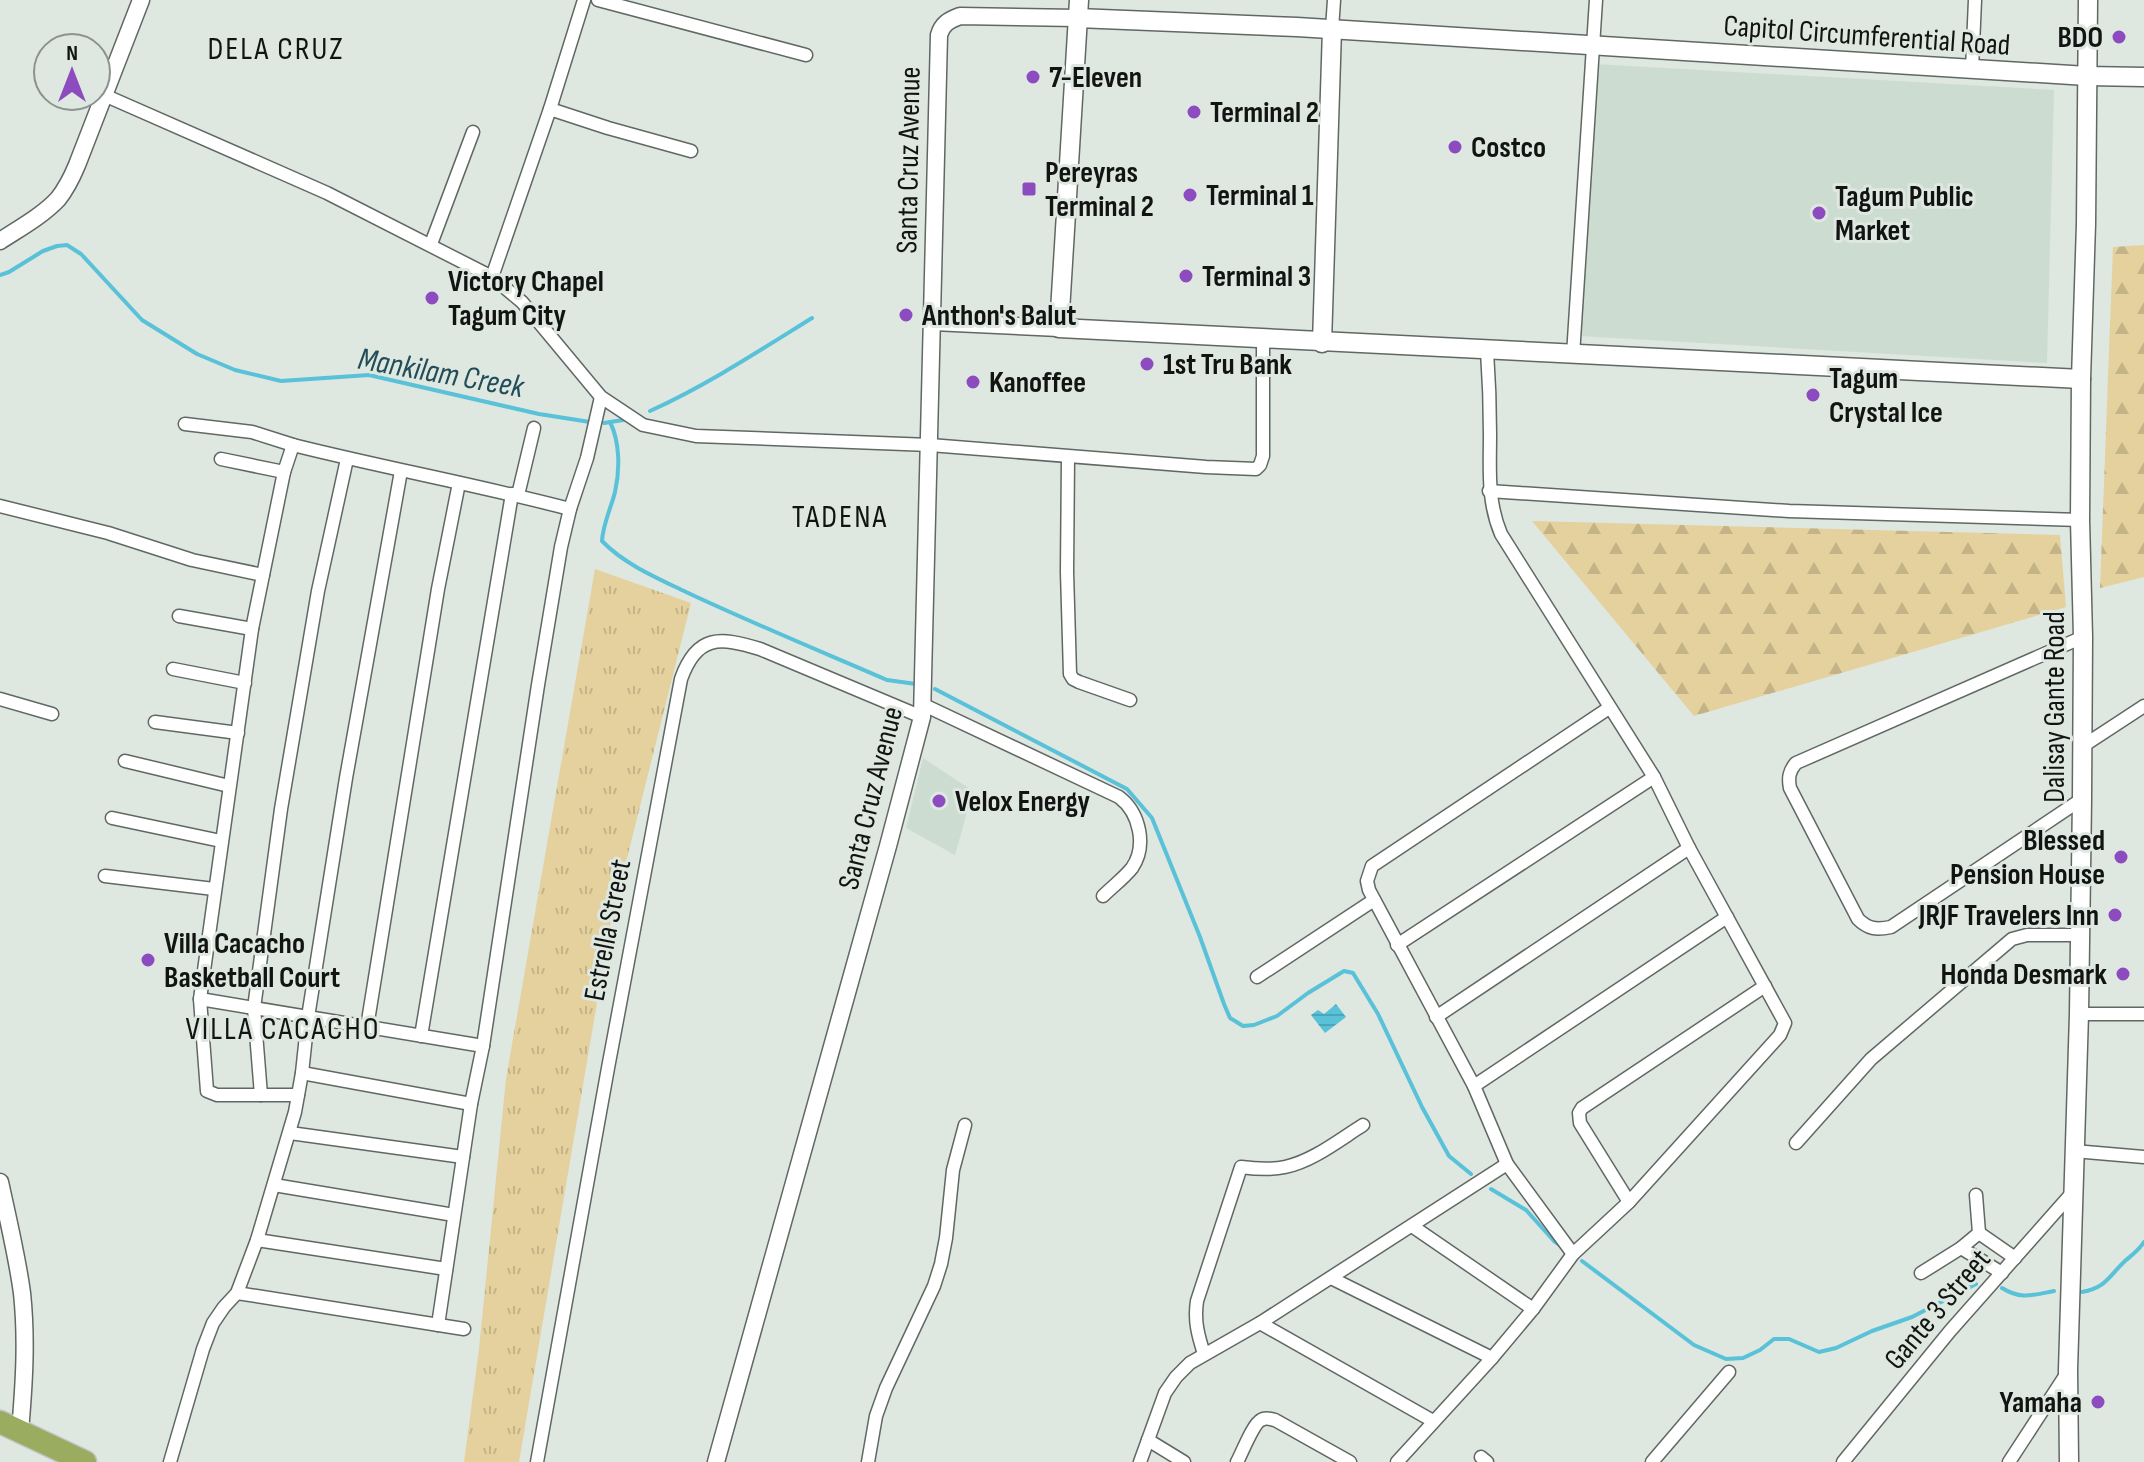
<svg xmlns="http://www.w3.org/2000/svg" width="2144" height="1462" viewBox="0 0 2144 1462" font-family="'Sofia Sans Condensed',sans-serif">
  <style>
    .built { fill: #cddcd1 }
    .grass { fill: url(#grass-tufts) }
    .forest { fill: url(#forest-firs) }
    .water { fill: url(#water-rules) }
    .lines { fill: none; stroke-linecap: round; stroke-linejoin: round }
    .stream { stroke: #59c1d8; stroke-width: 4 }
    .minor-casing { stroke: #616863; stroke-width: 15 }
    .tertiary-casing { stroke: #616863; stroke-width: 19 }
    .secondary-casing { stroke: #616863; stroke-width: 21 }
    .trunk-casing { stroke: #c1c2c1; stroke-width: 25 }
    .minor { stroke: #fff; stroke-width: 12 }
    .tertiary { stroke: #fff; stroke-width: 16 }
    .secondary { stroke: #fff; stroke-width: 18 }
    .trunk { stroke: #9aac5f; stroke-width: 22 }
    .poi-dot { fill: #8d4bc0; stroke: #dee7e0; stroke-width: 3 }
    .labels { text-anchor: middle; stroke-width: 6; stroke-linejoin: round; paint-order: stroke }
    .street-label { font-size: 30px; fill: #111412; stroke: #dee7e0 }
    .poi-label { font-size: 30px; font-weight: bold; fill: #111412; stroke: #dee7e0; text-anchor: start }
    .neighbourhood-label { font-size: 32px; letter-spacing: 2px; fill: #111412; stroke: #dee7e0 }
    .water-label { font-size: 32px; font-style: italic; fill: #204d58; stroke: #dee7e0 }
  </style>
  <defs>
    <pattern id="grass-tufts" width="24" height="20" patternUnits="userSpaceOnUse" patternTransform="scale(2)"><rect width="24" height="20" fill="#e4d19d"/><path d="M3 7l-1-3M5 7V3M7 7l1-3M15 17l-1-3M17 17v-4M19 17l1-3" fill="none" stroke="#c3b386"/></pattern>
    <pattern id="forest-firs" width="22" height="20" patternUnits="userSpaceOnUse" patternTransform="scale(2)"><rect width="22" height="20" fill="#e4d19d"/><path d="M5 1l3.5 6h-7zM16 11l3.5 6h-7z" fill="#c3b386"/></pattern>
    <pattern id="water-rules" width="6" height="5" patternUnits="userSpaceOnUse" patternTransform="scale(2)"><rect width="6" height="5" fill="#59c1d8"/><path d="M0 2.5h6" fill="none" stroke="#4ca5b8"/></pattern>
  </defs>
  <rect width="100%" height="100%" fill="#dee7e0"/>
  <g class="built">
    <path d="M1595 64 2054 90 2047 363 1580 336Z"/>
    <path d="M923 758 973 791 955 855 906 828Z"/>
  </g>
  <path class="grass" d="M595 569 691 603 610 926 519 1462H464L479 1349 506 1079Z"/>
  <g class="forest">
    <path d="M2144 245V577L2100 588 2113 247Z"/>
    <path d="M1532 521 2060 535 2066 607 1694 716Z"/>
  </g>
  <path class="water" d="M1336 1004 1346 1017 1325 1033 1311 1015 1318 1010 1324 1014Z"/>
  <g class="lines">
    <g class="stream">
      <path d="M0 275 9 272 43 251 57 246 67 245 81 254 142 320 197 354 235 370 281 381 369 375 539 414 590 422"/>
      <path d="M650 411C707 385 759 351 812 318"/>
      <path d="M610 422C620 442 620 470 615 492 611 508 603 524 602 541 624 564 657 578 686 592 752 623 820 651 887 680L916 684"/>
      <path d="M604 423 623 420"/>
      <path d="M935 689 1127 789 1152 818 1200 937 1224 1004 1230 1018 1235 1021 1243 1026 1254 1025 1277 1016 1308 993 1344 971 1353 973 1378 1014 1422 1107 1449 1156 1471 1174"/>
      <path d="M1491 1189 1526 1210 1554 1241 1561 1246"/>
      <path d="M1582 1261 1694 1345 1726 1359 1743 1358 1760 1350 1774 1339H1789L1819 1352 1836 1348 1872 1331 1912 1317 1976 1284"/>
      <path d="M2002 1288C2021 1300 2033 1295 2054 1291"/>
      <path d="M2082 1292C2106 1288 2109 1276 2125 1261 2132 1255 2139 1250 2144 1242"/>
    </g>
    <g class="minor-casing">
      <g id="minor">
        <path d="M598 0 806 55"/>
        <path d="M1332 29 1334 0"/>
        <path d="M1972 69 1975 0"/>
        <path d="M104 95 327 193 492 277 522 302 601 397 643 425 696 436 930 445 1206 467 1256 469 1260 465 1263 456V339"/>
        <path d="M550 109 584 0"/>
        <path d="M431 244 473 132"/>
        <path d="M492 277 550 109 608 128 691 151"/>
        <path d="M1573 355 1596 0"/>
        <path d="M185 424 252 432 293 445"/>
        <path d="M1068 457 1067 572 1070 674 1073 679 1079 682 1130 700"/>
        <path d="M221 459 284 472"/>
        <path d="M1489 491 1789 511 2080 520"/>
        <path d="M518 495 534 428"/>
        <path d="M0 506 108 533 192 560 263 575"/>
        <path d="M179 616 252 629"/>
        <path d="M173 669 245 683"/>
        <path d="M0 699 52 714"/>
        <path d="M924 705 1119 797C1140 813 1147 846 1132 868 1124 878 1112 887 1103 896"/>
        <path d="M155 722 238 733"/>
        <path d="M2083 746 2144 706"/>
        <path d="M125 761 229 786"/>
        <path d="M2082 799 1891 927C1876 930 1868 929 1858 919L1790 788C1788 778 1789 771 1796 763L2083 637"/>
        <path d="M112 818 221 841"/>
        <path d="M105 876 214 889"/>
        <path d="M1397 945 1654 777"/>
        <path d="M1257 977 1374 900"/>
        <path d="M200 999 483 1046"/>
        <path d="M2079 1014H2144"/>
        <path d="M1436 1017 1689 848"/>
        <path d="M367 1027 438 589 459 483"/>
        <path d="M421 1036 512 494"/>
        <path d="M302 1073 471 1104"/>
        <path d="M1474 1086 1727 917"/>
        <path d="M261 1095 254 1008 281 809 318 591 347 459"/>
        <path d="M298 1095H217L207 1091 200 999 252 629 284 472 293 445C385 468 478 485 570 509"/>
        <path d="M290 1133 463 1157"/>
        <path d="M1796 1143 1871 1059 2012 939 2027 935H2079"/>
        <path d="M2074 1151 2144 1157"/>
        <path d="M274 1185 454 1215"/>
        <path d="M1629 1202 1580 1123 1579 1113 1582 1108 1765 986"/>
        <path d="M1412 1226 1533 1309"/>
        <path d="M1979 1233 2015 1258"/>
        <path d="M257 1240 446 1269"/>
        <path d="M1961 1248 2002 1273"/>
        <path d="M1573 1254 1507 1164 1474 1086 1369 890 1367 881 1372 866 1609 708"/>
        <path d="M1921 1273 1961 1248 1979 1233 1976 1195"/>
        <path d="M1331 1278 1492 1358"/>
        <path d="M237 1293 464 1329"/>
        <path d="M1260 1323 1433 1421"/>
        <path d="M438 1325 471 1104 483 1046 538 685 561 547 570 509 587 458 601 397"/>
        <path d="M1204 1354C1198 1335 1194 1321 1197 1301L1241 1167C1256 1169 1271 1170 1285 1167 1313 1161 1339 1140 1363 1125"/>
        <path d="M1148 1440 1184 1462"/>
        <path d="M1481 1457 1487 1462"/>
        <path d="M170 1462 203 1349 213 1323 224 1307 237 1293 257 1240 295 1112 302 1073 308 1017 346 778 401 471"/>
        <path d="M537 1462 608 1068 681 679C697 634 720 637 760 649L922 717"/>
        <path d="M868 1462 876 1416 886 1388 934 1286 941 1264 946 1238 953 1170 965 1125"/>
        <path d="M1140 1462 1165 1393 1176 1377 1190 1363 1260 1323 1507 1164"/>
        <path d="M1237 1462C1242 1453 1253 1424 1261 1420 1266 1417 1270 1419 1275 1420L1350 1462"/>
        <path d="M1397 1462 1492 1358 1533 1309 1573 1254 1629 1202 1780 1035 1785 1023 1689 848 1654 777 1501 534C1487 501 1490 469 1490 434 1490 406 1489 379 1487 351"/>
        <path d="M1652 1462 1729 1372"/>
        <path d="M1843 1462 1950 1331 2073 1192"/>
        <path d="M2009 1462 2067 1373"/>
      </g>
    </g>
    <g class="tertiary-casing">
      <g id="tertiary">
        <path d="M0 241C20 228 42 216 58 199 66 189 72 177 77 165L141 0"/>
        <path d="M933 322 1059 328"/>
        <path d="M0 1182C8 1219 17 1256 22 1293 27 1340 24 1385 20 1431"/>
        <path d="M716 1462 888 846 922 717 939 35C942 24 949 20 960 16L1077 18"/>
      </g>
    </g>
    <g class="secondary-casing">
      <g id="secondary">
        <path d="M1079 0 1059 328 2081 379"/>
        <path d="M1077 18 1297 27 2087 76 2144 77"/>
        <path d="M1322 343 1332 29"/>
        <path d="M2069 1462 2068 1370 2079 1014 2082 799 2083 637 2080 520 2081 379 2086 224 2088 0"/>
      </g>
    </g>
    <g class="trunk-casing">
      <path id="trunk" d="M0 1422 85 1462"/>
    </g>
    <use href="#minor" class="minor"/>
    <use href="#tertiary" class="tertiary"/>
    <use href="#secondary" class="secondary"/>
    <use href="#trunk" class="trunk"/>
  </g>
  <g class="poi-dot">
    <circle cx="2119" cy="37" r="8"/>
    <circle cx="1033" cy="77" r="8"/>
    <circle cx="1194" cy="112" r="8"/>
    <circle cx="1455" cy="147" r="8"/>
    <rect x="1021" y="181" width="16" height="16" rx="4"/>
    <circle cx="1190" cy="195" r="8"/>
    <circle cx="1819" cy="213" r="8"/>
    <circle cx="1186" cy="276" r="8"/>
    <circle cx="432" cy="298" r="8"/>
    <circle cx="906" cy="315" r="8"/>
    <circle cx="1147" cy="364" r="8"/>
    <circle cx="973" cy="382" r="8"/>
    <circle cx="1813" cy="395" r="8"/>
    <circle cx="939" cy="801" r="8"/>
    <circle cx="2121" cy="857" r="8"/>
    <circle cx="2115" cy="915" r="8"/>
    <circle cx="148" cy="960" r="8"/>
    <circle cx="2123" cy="974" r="8"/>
    <circle cx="2098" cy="1402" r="8"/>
  </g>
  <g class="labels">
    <g class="street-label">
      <text transform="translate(1867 35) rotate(4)" y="10">Capitol Circumferential Road</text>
      <text transform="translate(908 160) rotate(-89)" y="10">Santa Cruz Avenue</text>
      <text transform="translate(2054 707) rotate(-90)" y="10">Dalisay Gante Road</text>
      <text transform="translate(870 798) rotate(-76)" y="10">Santa Cruz Avenue</text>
      <text transform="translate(607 930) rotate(-79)" y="10">Estrella Street</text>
      <text transform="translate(1937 1309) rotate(-50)" y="10">Gante 3 Street</text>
    </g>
    <g class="poi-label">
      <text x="2103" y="47" text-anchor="end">BDO</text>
      <text x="1049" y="87">7-Eleven</text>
      <text x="1210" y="122">Terminal 2</text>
      <text x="1471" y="157">Costco</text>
      <text x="1045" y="182">Pereyras<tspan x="1045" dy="34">Terminal 2</tspan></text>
      <text x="1206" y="205">Terminal 1</text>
      <text x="1835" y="206">Tagum Public<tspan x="1835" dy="34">Market</tspan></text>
      <text x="1202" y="286">Terminal 3</text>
      <text x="448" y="291">Victory Chapel<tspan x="448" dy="34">Tagum City</tspan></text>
      <text x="922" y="325">Anthon's Balut</text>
      <text x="1163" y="374">1st Tru Bank</text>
      <text x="1829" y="388">Tagum<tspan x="1829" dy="34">Crystal Ice</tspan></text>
      <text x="989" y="392">Kanoffee</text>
      <text x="955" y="811">Velox Energy</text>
      <text x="2105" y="850" text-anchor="end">Blessed<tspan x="2105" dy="34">Pension House</tspan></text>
      <text x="2099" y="925" text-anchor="end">JRJF Travelers Inn</text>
      <text x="164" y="953">Villa Cacacho<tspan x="164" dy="34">Basketball Court</tspan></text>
      <text x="2107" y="984" text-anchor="end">Honda Desmark</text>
      <text x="2082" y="1412" text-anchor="end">Yamaha</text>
    </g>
    <g class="neighbourhood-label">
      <text x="276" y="59">DELA CRUZ</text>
      <text x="840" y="527">TADENA</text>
      <text x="283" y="1039">VILLA CACACHO</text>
    </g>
    <g class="water-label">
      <text transform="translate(441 372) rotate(10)" y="11">Mankilam Creek</text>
    </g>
  </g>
  <g transform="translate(72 72)"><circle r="38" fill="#dee7e0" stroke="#8c938e" stroke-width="2"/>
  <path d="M0-6L14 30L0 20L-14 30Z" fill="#8d4bc0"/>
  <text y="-12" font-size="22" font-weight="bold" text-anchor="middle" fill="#111412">N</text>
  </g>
</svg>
